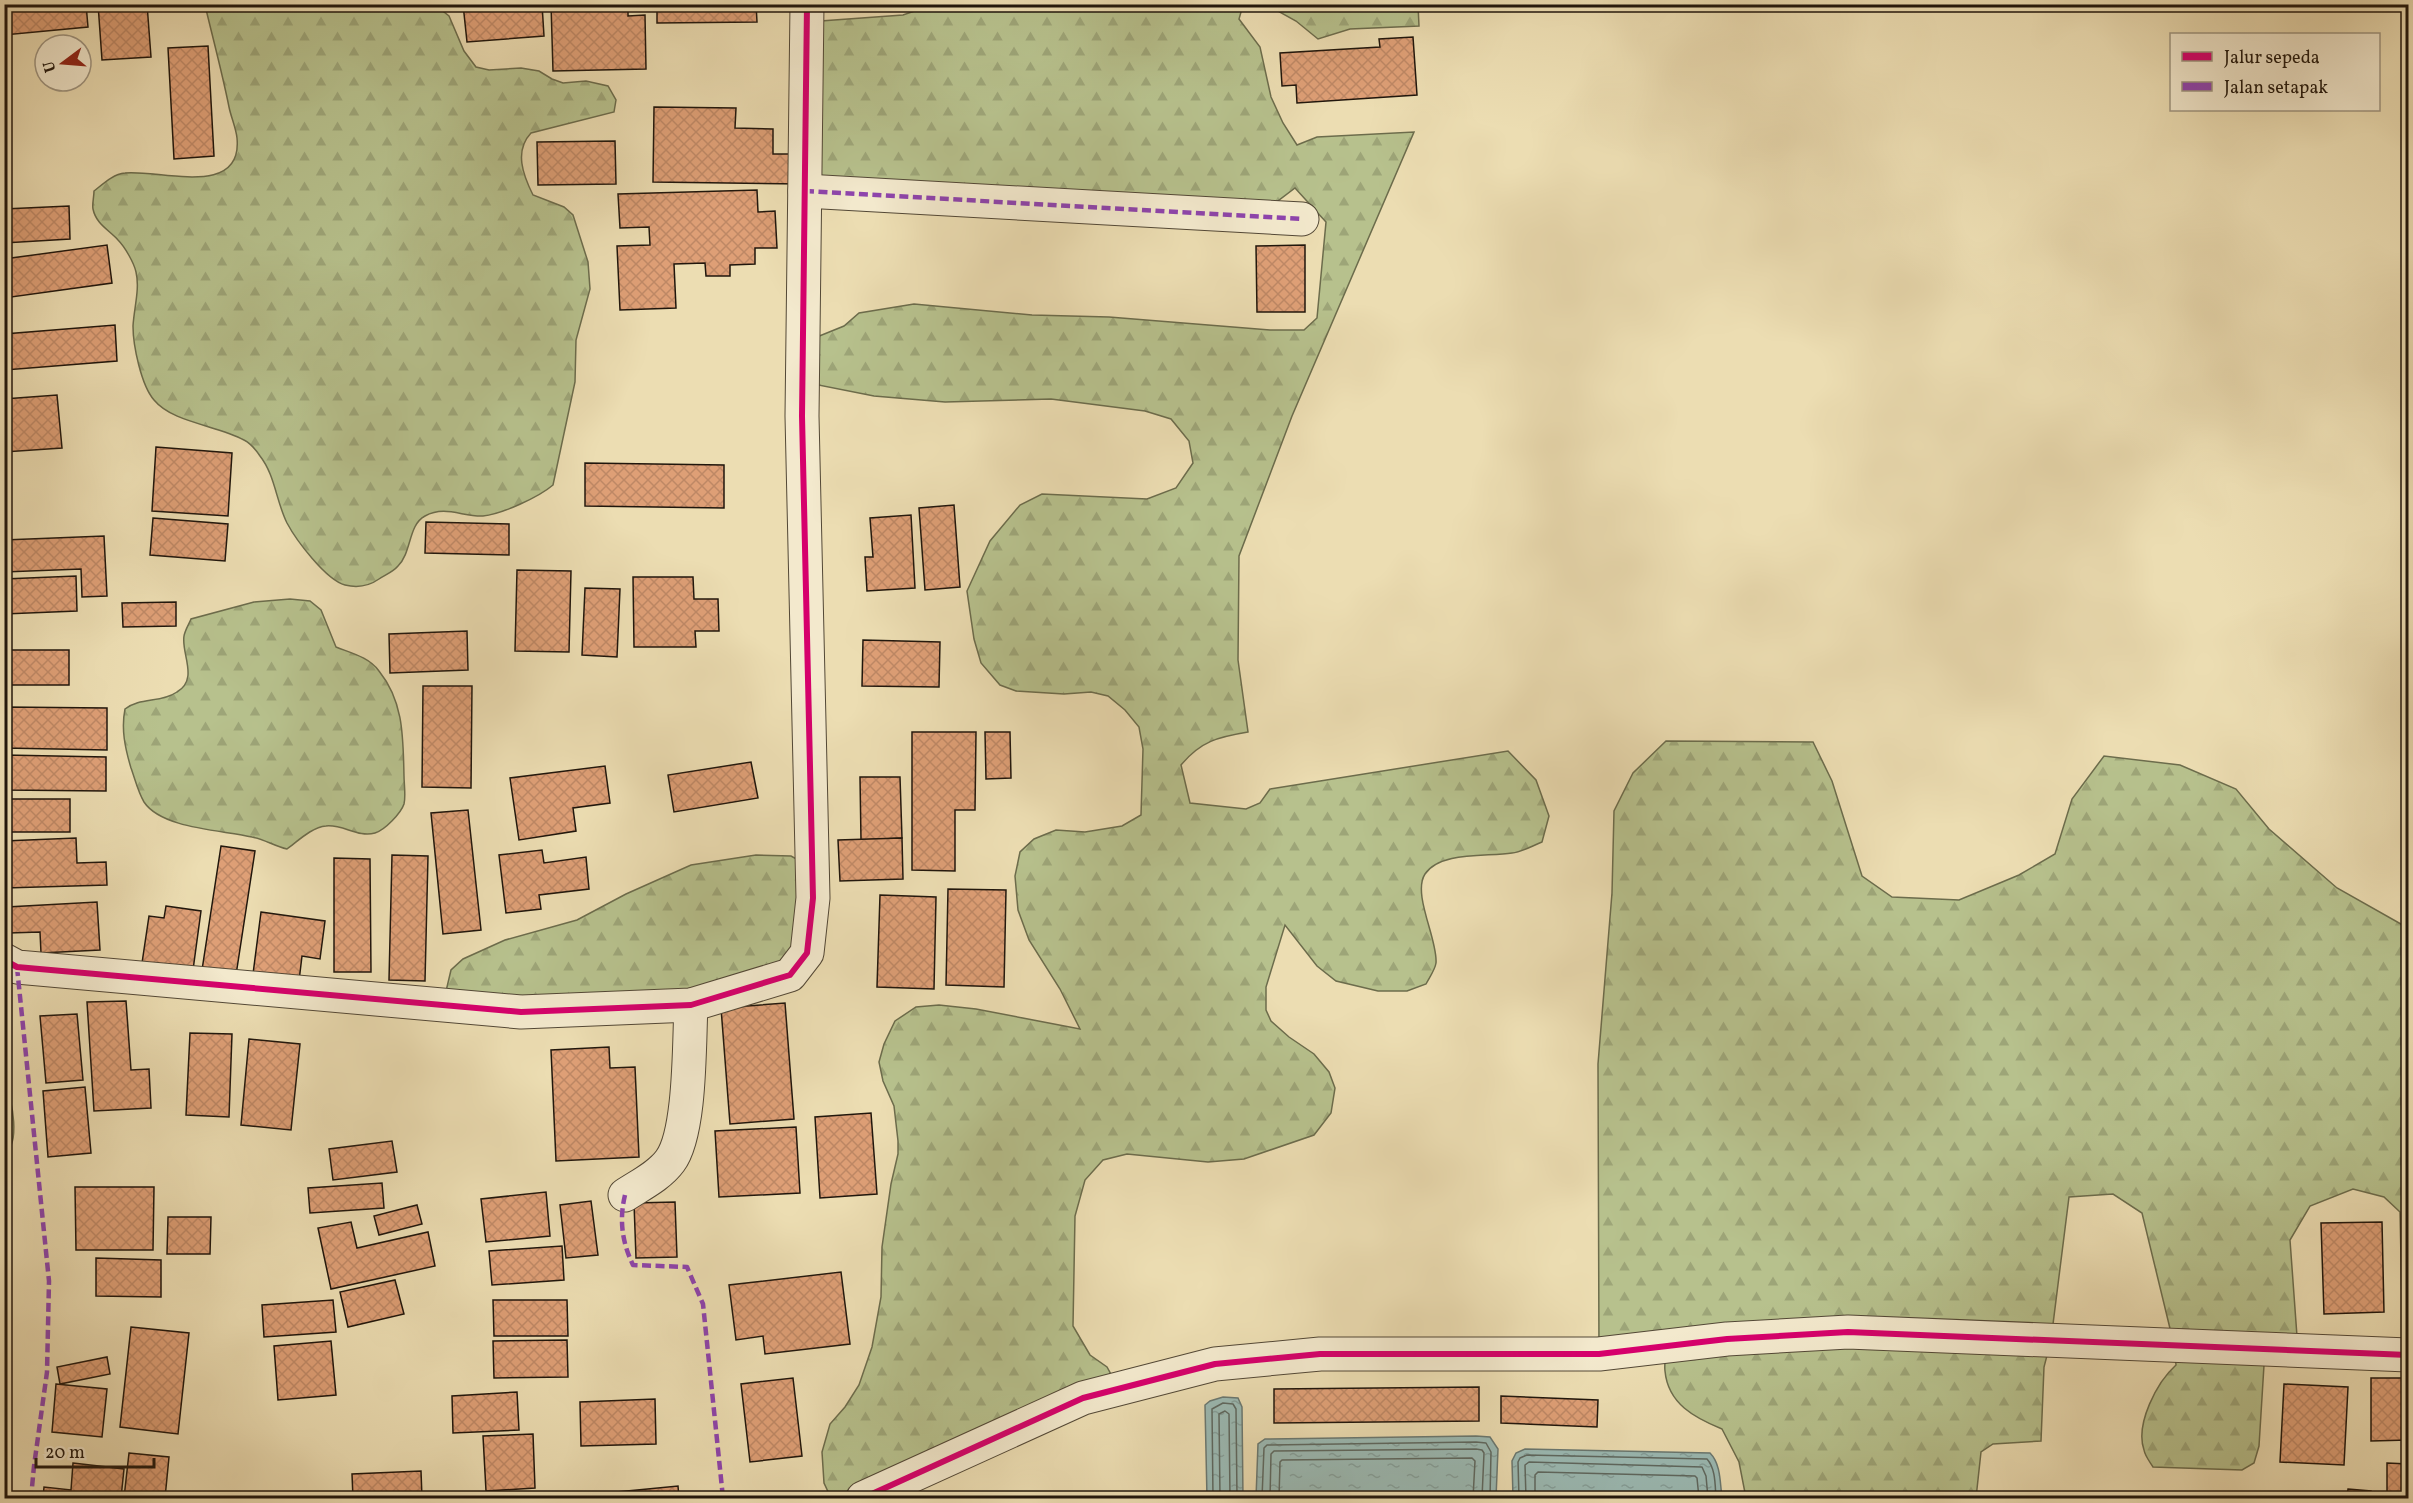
<svg xmlns="http://www.w3.org/2000/svg" width="2413" height="1503" viewBox="0 0 2413 1503" font-family="Vollkorn,serif">
  <style>
    .forest { fill: url(#forest-firs); stroke: #6c6c4c; stroke-width: 1.5 }
    .water { fill: url(#water-ripples); stroke: #6a7871; stroke-width: 1.5 }
    .lines { fill: none; stroke-linecap: round; stroke-linejoin: round }
    .shore { stroke: #5e6860; stroke-width: 1.5 }
    .building { fill: url(#building-cross-hatch); stroke: #20160c; stroke-width: 1.5 }
    .minor-casing { stroke: #534836; stroke-width: 35 }
    .minor { stroke: #f3e9cd; stroke-width: 33 }
    .quiet { stroke: #8e44ad; stroke-width: 4.5; stroke-dasharray: 9 4.5; stroke-linecap: butt }
    .cycleway-casing { stroke: #f3e9cd; stroke-width: 10 }
    .cycleway { stroke: #d6006c; stroke-width: 6 }
  </style>
  <defs>
    <pattern id="forest-firs" width="22" height="20" patternUnits="userSpaceOnUse" patternTransform="scale(1.5)"><rect width="22" height="20" fill="#b7c18d"/><path d="M5 1l3.5 6h-7zM16 11l3.5 6h-7z" fill="#9da578"/></pattern>
    <pattern id="water-ripples" width="26" height="14" patternUnits="userSpaceOnUse" patternTransform="scale(1.5)"><rect width="26" height="14" fill="#9bbab4"/><path d="M2 4q2-2 4 0t4 0M15 11q2-2 4 0t4 0" fill="none" stroke="#859f9a"/></pattern>
    <pattern id="building-cross-hatch" width="8" height="8" patternUnits="userSpaceOnUse" patternTransform="scale(1.5)"><rect width="8" height="8" fill="#de9f76"/><path d="M0 0l8 8M0 8l8-8" fill="none" stroke="#be8865"/></pattern>
  </defs>
  <rect width="100%" height="100%" fill="#ecddb2"/>
  <filter id="stains"><feTurbulence type="fractalNoise" baseFrequency=".00333" numOctaves="4"/><feColorMatrix values="0 0 0 0 .2 0 0 0 0 .09 0 0 0 0 .02 0 0 0 .5 -.17"/></filter>
  <radialGradient id="worn" r=".72"><stop offset=".6" stop-color="#630" stop-opacity="0"/><stop offset="1" stop-color="#630" stop-opacity=".3"/></radialGradient>
  <g class="forest">
    <path d="M935 4 1243 5 1239 19 1260 47 1271 97 1283 123 1297 145 1317 137 1414 132 1292 416 1239 556 1238 660 1248 732C1218 737 1201 741 1181 765L1190 803 1246 809 1260 803 1270 789 1508 751 1536 780 1549 816 1542 842C1532 846 1522 852 1512 853 1487 857 1440 851 1425 874 1412 894 1438 940 1436 963 1435 970 1429 978 1426 984L1407 991H1378L1336 981 1317 966 1285 925 1266 987V1010L1271 1021 1289 1037 1314 1054 1329 1072 1335 1088 1331 1113 1314 1135 1244 1159 1208 1162 1127 1154 1103 1160 1085 1180 1075 1216 1073 1326 1090 1355 1107 1367 1119 1389 863 1498H831L824 1483 822 1452 830 1424 845 1407 859 1385 872 1347 881 1297 882 1247 891 1184 898 1154V1141L894 1106 883 1081 879 1062 884 1044 895 1021 916 1007 939 1005 976 1009 1080 1029 1060 989 1029 940 1018 910 1015 876 1020 852 1034 839 1056 830 1085 832 1122 826 1141 815 1143 749 1139 727 1125 710 1108 696 1091 692 1064 694 1016 691 1000 685 981 663 974 639 967 591 990 541 1020 505 1042 494 1147 499 1176 488 1193 463 1189 441 1171 419 1145 411 1051 399 945 402 874 396 803 382 802 343 844 326 859 313 914 304 1032 315 1109 317 1270 330H1304L1317 318 1326 222 1295 188 1270 207 805 191 807 22 903 15Z"/>
    <path d="M205 5H435L449 16 464 51 476 67 489 70 521 68 539 71 552 79 563 83 586 81 608 86 616 100 614 112 531 133C514 151 523 175 533 195L564 207 573 215 588 262 590 289 576 340 575 382 553 485C539 497 502 514 483 516 463 517 445 505 425 516 408 525 412 552 398 566 393 572 385 575 379 579 369 586 357 588 345 585 326 580 296 540 287 523 276 501 275 475 260 456 256 450 250 443 244 440 217 425 173 423 154 400 141 385 133 345 133 326 134 308 140 289 136 272 134 263 125 247 118 240 109 230 96 224 93 209 92 204 94 197 94 191 103 184 113 174 125 173 158 169 243 199 237 138 236 128 231 117 229 107 222 72 213 39 205 5Z"/>
    <path d="M1267 5H1418L1419 26 1350 29 1318 39 1296 21Z"/>
    <path d="M290 599 310 601 321 610 336 647C351 653 369 657 379 671 404 702 403 738 404 776 404 784 406 796 404 804 401 813 385 830 375 833 358 838 343 824 326 826 312 827 298 841 287 849 274 846 264 839 252 837 223 830 162 829 144 802 138 792 135 779 131 768 125 748 121 729 125 709 140 697 161 703 177 692 199 679 181 654 184 636 185 630 189 624 191 619L254 602Z"/>
    <path d="M1666 741 1813 742 1832 781 1862 876 1892 897 1959 900 2019 875 2055 854 2072 799 2104 756 2180 765 2236 789 2269 829 2337 888 2408 928V1355L2403 1354 2400 1212 2384 1197 2353 1189 2310 1206 2290 1240 2298 1350 2265 1349 2259 1446 2254 1463 2242 1470 2153 1467C2150 1462 2145 1456 2144 1450 2135 1424 2157 1382 2176 1365L2174 1345 2142 1213 2113 1194 2069 1197 2051 1340 2044 1367 2041 1441 1993 1444 1981 1452 1976 1498H1746L1739 1462 1722 1429C1695 1418 1668 1404 1665 1371 1664 1364 1666 1354 1667 1347L1599 1354 1598 1064 1612 893 1614 811 1633 773Z"/>
    <path d="M756 855 791 856 813 868 807 953 691 1005 443 1004 451 970 463 959 505 940 577 920 626 894 691 865Z"/>
    <path d="M5 1086C13 1102 20 1142 5 1154Z"/>
  </g>
  <g class="water">
    <path d="M1223 1397 1238 1398 1242 1407 1243 1498H1207L1205 1405 1210 1401Z"/>
    <path d="M1476 1436 1490 1437 1498 1449 1496 1498H1256L1258 1444 1265 1439Z"/>
    <path d="M1525 1449 1710 1453C1721 1464 1720 1483 1722 1498H1513L1512 1461 1516 1453Z"/>
  </g>
  <g class="lines">
    <g class="shore">
      <path d="M1213 1498 1212 1409 1223 1403 1233 1404 1236 1409 1237 1498"/>
      <path d="M1220 1498 1219 1414 1225 1411 1229 1414 1230 1498"/>
      <path d="M1262 1498 1264 1448 1267 1445 1476 1442 1486 1443 1491 1452 1490 1498"/>
      <path d="M1270 1498 1271 1454 1274 1451 1476 1449 1482 1450 1484 1453 1482 1498"/>
      <path d="M1279 1498 1280 1462 1282 1460 1472 1458 1475 1461 1473 1498"/>
      <path d="M1519 1498 1518 1462 1520 1458 1527 1455 1707 1459C1716 1469 1715 1486 1716 1498"/>
      <path d="M1526 1498 1525 1465 1529 1462 1702 1467 1706 1476 1708 1498"/>
      <path d="M1535 1498V1475L1538 1472 1695 1476 1697 1478 1699 1498"/>
    </g>
  </g>
  <g class="building">
    <path d="M4 4H86L88 27 4 35Z"/>
    <path d="M98 4H147L151 57 102 60Z"/>
    <path d="M463 4H542L544 36 467 42Z"/>
    <path d="M551 4H628V16L645 15 646 69 553 71Z"/>
    <path d="M657 4H756L757 22 657 23Z"/>
    <path d="M1413 37 1417 95 1297 103 1296 85 1282 86 1280 53 1380 47 1379 39Z"/>
    <path d="M208 46 214 156 174 159 168 48Z"/>
    <path d="M654 107 736 108 735 128 773 129V154H800L801 184 653 182Z"/>
    <path d="M615 141 616 184 538 185 537 142Z"/>
    <path d="M757 190 758 212 775 211 777 248H755V264L730 265V276H706L705 263 674 264 676 308 620 310 617 246 650 245 649 227 620 228 618 194Z"/>
    <path d="M69 206 70 239 4 243V209Z"/>
    <path d="M107 245 112 283 4 298V259Z"/>
    <path d="M1305 245V312H1257L1256 246Z"/>
    <path d="M115 325 117 361 5 370 4 334Z"/>
    <path d="M57 395 62 448 4 452V399Z"/>
    <path d="M156 447 232 453 228 516 152 511Z"/>
    <path d="M585 463 724 465V508L585 506Z"/>
    <path d="M954 505 960 587 925 590 919 508Z"/>
    <path d="M911 515 915 588 867 591 865 557H873L870 518Z"/>
    <path d="M153 518 228 524 225 561 150 555Z"/>
    <path d="M426 522 509 524V555L425 553Z"/>
    <path d="M104 536 107 596 82 597 81 569 4 572V540Z"/>
    <path d="M517 570 571 571 569 652 515 651Z"/>
    <path d="M76 576 77 611 4 614V579Z"/>
    <path d="M633 577H693L694 599H718L719 631H695L696 647H634Z"/>
    <path d="M585 588 620 589 617 657 582 655Z"/>
    <path d="M176 602V626L123 627 122 603Z"/>
    <path d="M467 631 468 670 390 673 389 634Z"/>
    <path d="M863 640 940 642 939 687 862 686Z"/>
    <rect x="4" y="650" width="65" height="35"/>
    <path d="M423 686H472L471 788 422 787Z"/>
    <path d="M4 707 107 708V750L4 748Z"/>
    <path d="M912 732H976L975 810H955V871L912 870Z"/>
    <path d="M985 732H1010L1011 778 986 779Z"/>
    <path d="M4 755 106 757V791L4 790Z"/>
    <path d="M751 762 758 798 674 812 668 775Z"/>
    <path d="M605 766 610 803 573 808 576 831 519 840 510 778Z"/>
    <path d="M860 777H900L902 838 861 840Z"/>
    <rect x="4" y="799" width="66" height="33"/>
    <path d="M468 810 481 930 443 934 431 813Z"/>
    <path d="M76 838 77 863 106 862 107 885 5 888 4 841Z"/>
    <path d="M902 838 903 879 840 881 838 840Z"/>
    <path d="M221 846 255 851 236 975 202 970Z"/>
    <path d="M542 850 544 863 586 857 589 889 539 895 541 909 506 913 499 855Z"/>
    <path d="M392 855 428 856 425 981 389 980Z"/>
    <path d="M334 858 370 859 371 972H334Z"/>
    <path d="M948 889 1006 890 1004 987 946 985Z"/>
    <path d="M880 895 936 897 934 989 877 987Z"/>
    <path d="M97 902 100 950 41 953 40 932 9 933 7 907Z"/>
    <path d="M166 906 201 911 193 970 142 963 149 916 164 918Z"/>
    <path d="M261 912 325 921 320 959 302 956 299 981 253 974Z"/>
    <path d="M126 1001 131 1070 149 1069 151 1108 94 1111 87 1002Z"/>
    <path d="M785 1003 794 1119 730 1124 721 1008Z"/>
    <path d="M77 1014 83 1080 46 1083 40 1016Z"/>
    <path d="M190 1033 232 1034 229 1117 186 1115Z"/>
    <path d="M249 1039 300 1044 291 1130 241 1125Z"/>
    <path d="M609 1047 610 1068 635 1067 639 1157 556 1161 551 1050Z"/>
    <path d="M85 1087 91 1153 48 1157 43 1091Z"/>
    <path d="M871 1113 877 1194 820 1198 815 1117Z"/>
    <path d="M796 1127 800 1193 719 1197 715 1131Z"/>
    <path d="M392 1141 397 1172 333 1180 329 1149Z"/>
    <path d="M382 1183 384 1208 310 1213 308 1188Z"/>
    <path d="M75 1187H154L153 1250H76Z"/>
    <path d="M546 1192 550 1236 486 1242 481 1199Z"/>
    <path d="M591 1201 598 1255 566 1258 560 1205Z"/>
    <path d="M675 1202 677 1257 636 1258 634 1203Z"/>
    <path d="M417 1205 422 1224 379 1235 374 1216Z"/>
    <path d="M168 1217H211L210 1254H167Z"/>
    <path d="M351 1222 357 1248 428 1232 435 1266 331 1289 318 1228Z"/>
    <path d="M2382 1222 2384 1312 2324 1314 2321 1223Z"/>
    <path d="M562 1246 564 1280 492 1285 489 1251Z"/>
    <path d="M96 1258 161 1260V1297L96 1296Z"/>
    <path d="M841 1272 850 1344 765 1354 763 1336 736 1340 729 1285Z"/>
    <path d="M395 1280 404 1314 348 1327 340 1292Z"/>
    <path d="M333 1300 336 1332 264 1337 262 1305Z"/>
    <path d="M493 1300H567L568 1336H494Z"/>
    <path d="M131 1327 189 1333 178 1434 120 1427Z"/>
    <path d="M567 1340 568 1377 494 1378 493 1341Z"/>
    <path d="M331 1341 336 1395 278 1400 274 1346Z"/>
    <path d="M107 1357 110 1374 60 1384 57 1367Z"/>
    <path d="M793 1378 802 1456 750 1462 741 1384Z"/>
    <path d="M2371 1378H2408V1440L2371 1441Z"/>
    <path d="M56 1384 107 1389 102 1437 52 1432Z"/>
    <path d="M2284 1384 2348 1387 2344 1465 2280 1462Z"/>
    <path d="M1479 1387V1421L1274 1423V1389Z"/>
    <path d="M517 1392 519 1430 453 1433 452 1396Z"/>
    <path d="M1501 1396 1598 1400 1597 1427 1501 1423Z"/>
    <path d="M655 1399 656 1444 581 1446 580 1402Z"/>
    <path d="M533 1434 535 1488 486 1491 483 1436Z"/>
    <path d="M129 1453 169 1457 165 1498H124Z"/>
    <path d="M73 1463 124 1469 121 1498H43L44 1487 71 1490Z"/>
    <path d="M2387 1463 2408 1464V1498H2387Z"/>
    <path d="M421 1471 422 1498H353L352 1474Z"/>
    <path d="M678 1486 679 1498H618L617 1492Z"/>
    <path d="M2348 1489 2371 1491V1498H2347Z"/>
    <path d="M573 1493V1498H456Z"/>
  </g>
  <g class="lines">
    <g class="minor-casing">
      <g id="minor">
        <path d="M805 191 1302 219"/>
        <path d="M4 960 17 967 521 1012 691 1005 790 975 807 953 813 898 802 416 807 4"/>
        <path d="M625 1195C640 1185 659 1176 670 1161 691 1133 689 1042 691 1005"/>
        <path d="M863 1498 1083 1398 1215 1364 1320 1354H1599L1727 1339 1848 1332 2408 1355"/>
      </g>
    </g>
    <use href="#minor" class="minor"/>
    <g class="quiet">
      <path d="M805 191 1302 219"/>
      <path d="M17 967 49 1281 47 1372 34 1466 31 1498"/>
      <path d="M625 1195C619 1220 622 1242 633 1265L687 1267 703 1304 723 1498"/>
    </g>
    <g class="cycleway-casing">
      <g id="cycleway">
        <path d="M4 960 17 967 521 1012 691 1005 790 975 807 953 813 898 802 416 807 4"/>
        <path d="M863 1498 1083 1398 1215 1364 1320 1354H1599L1727 1339 1848 1332 2408 1355"/>
      </g>
    </g>
    <use href="#cycleway" class="cycleway"/>
  </g>
  <rect width="2413" height="1503" fill="none" stroke="#ecddb2" stroke-width="24"/>
  <rect x="6" y="6" width="2401" height="1491" fill="none" stroke="#20160c" stroke-width="3"/>
  <rect x="12" y="12" width="2389" height="1479" fill="none" stroke="#20160c" stroke-width="1.5"/>
  <rect x="2170" y="33" width="210" height="78" fill="#f3e9cd" stroke="#9f9580" stroke-width="1.5"/>
  <rect x="2182" y="52" width="30" height="9" fill="#d6006c" stroke="#9f9580" stroke-width="1.5"/>
  <text x="2224" y="63" font-size="18" fill="#20160c">Jalur sepeda</text>
  <rect x="2182" y="82" width="30" height="9" fill="#8e44ad" stroke="#9f9580" stroke-width="1.5"/>
  <text x="2224" y="93" font-size="18" fill="#20160c">Jalan setapak</text>
  <g transform="translate(63 63) rotate(254)"><circle r="28" fill="#f3e9cd" stroke="#9f9580" stroke-width="1.5"/>
  <path d="M0-4.5L10 22L0 15L-10 22Z" fill="#8f2418"/>
  <text y="-9" font-size="16" font-weight="bold" text-anchor="middle" fill="#20160c">U</text>
  </g>
  <path d="M36 1458v9h118v-9" fill="none" stroke="#20160c" stroke-width="3"/>
  <text x="45" y="1458" font-size="18" fill="#20160c" stroke="#f3e9cd" stroke-width="4.5" paint-order="stroke">20 m</text>
  <rect width="100%" height="100%" filter="url(#stains)"/>
  <rect width="100%" height="100%" fill="url(#worn)"/>
</svg>
